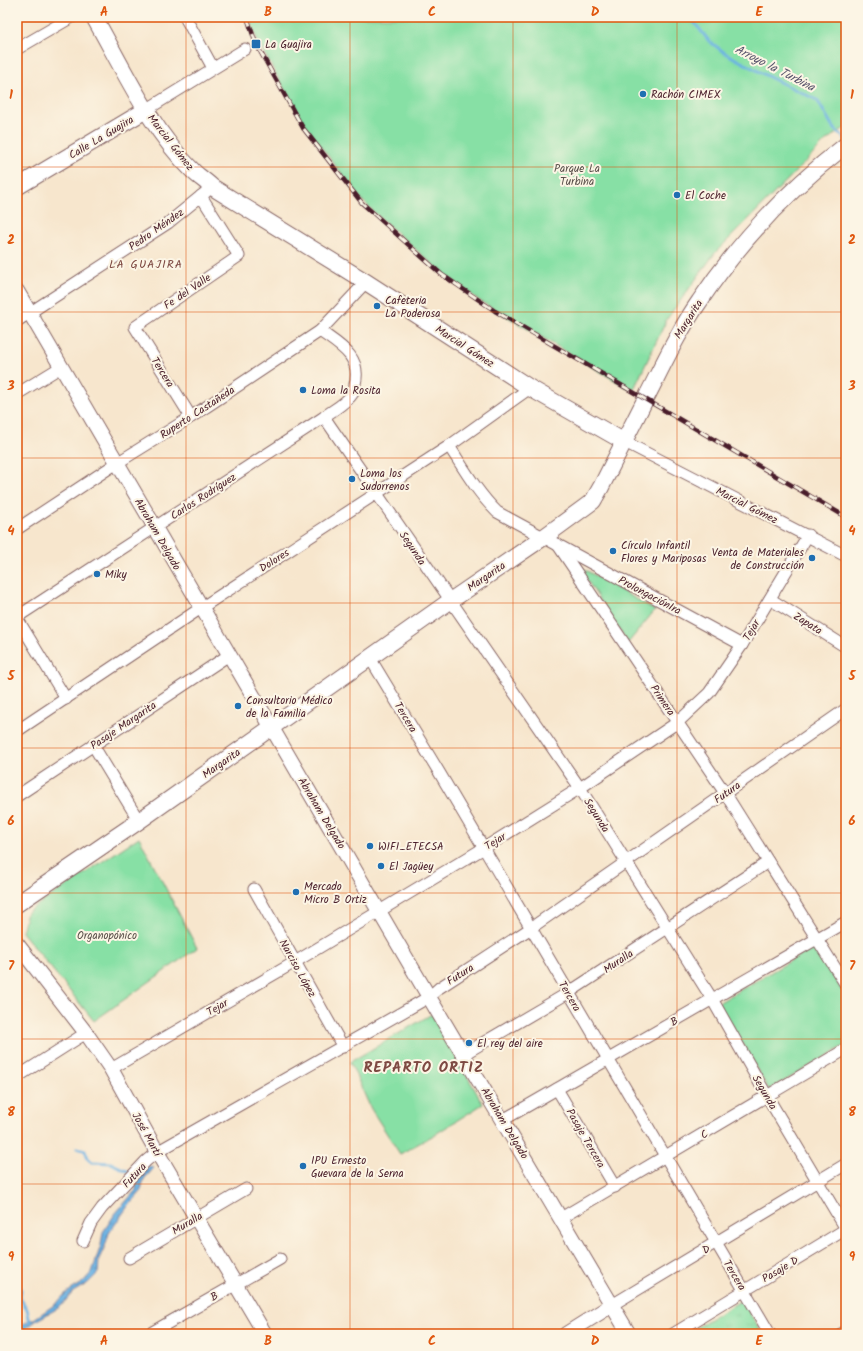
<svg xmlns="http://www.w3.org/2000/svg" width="863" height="1351" viewBox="0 0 863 1351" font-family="Kalam,sans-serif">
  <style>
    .grass { fill: url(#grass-tufts); stroke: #688068 }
    .green { fill: #87e0a5; stroke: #688068 }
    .water { fill: url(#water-ripples); stroke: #5b6887 }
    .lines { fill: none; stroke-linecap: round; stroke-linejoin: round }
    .stream { stroke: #6cb2e3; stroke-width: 3 }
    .minor-casing { stroke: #876564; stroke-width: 13 }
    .tertiary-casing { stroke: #876564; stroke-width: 16 }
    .secondary-casing { stroke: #876564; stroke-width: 18 }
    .minor { stroke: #fff; stroke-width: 11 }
    .tertiary { stroke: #fff; stroke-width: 14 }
    .secondary { stroke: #fff; stroke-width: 16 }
    .rail-casing { stroke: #4a1f2b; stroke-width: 4.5 }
    .rail { stroke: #fcf5e5; stroke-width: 3; stroke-dasharray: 9; stroke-linecap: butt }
    .grid { fill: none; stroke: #e0560e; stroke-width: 1; stroke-opacity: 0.55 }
    .poi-dot { fill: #1f6fb2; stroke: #fcf5e5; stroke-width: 1.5 }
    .labels { text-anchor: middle; stroke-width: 4; stroke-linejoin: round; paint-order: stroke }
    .poi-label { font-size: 11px; fill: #4a1f2b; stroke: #fcf5e5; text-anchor: start }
    .street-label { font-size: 11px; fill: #4a1f2b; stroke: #fcf5e5 }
    .park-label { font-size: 11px; fill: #594f4a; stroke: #fcf5e5 }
    .water-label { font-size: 12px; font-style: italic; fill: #56526b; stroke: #fcf5e5 }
    .neighbourhood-label { font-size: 12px; letter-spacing: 1px; fill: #7e4942; stroke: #fcf5e5 }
    .district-label { font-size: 15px; font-weight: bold; letter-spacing: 1px; fill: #7e4942; stroke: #fcf5e5 }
    .neatline { fill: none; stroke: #e0560e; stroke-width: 1.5 }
    .grid-label { font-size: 13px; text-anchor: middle; font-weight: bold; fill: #e0560e }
  </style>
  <defs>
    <pattern id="grass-tufts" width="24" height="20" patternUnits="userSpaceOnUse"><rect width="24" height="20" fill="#87e0a5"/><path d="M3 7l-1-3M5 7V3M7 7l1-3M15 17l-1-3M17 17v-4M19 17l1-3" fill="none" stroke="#76c08e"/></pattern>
    <pattern id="water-ripples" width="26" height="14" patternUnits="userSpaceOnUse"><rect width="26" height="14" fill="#6cb2e3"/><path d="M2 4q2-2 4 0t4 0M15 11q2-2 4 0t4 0" fill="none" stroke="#5b90b8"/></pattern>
  </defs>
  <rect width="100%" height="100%" fill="#fcf5e5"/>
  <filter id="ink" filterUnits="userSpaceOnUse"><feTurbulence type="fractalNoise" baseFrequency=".025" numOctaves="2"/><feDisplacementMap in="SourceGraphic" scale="8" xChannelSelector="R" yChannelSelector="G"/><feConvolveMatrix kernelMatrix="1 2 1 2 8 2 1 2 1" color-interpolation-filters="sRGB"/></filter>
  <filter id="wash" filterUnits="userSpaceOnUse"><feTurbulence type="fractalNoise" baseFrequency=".012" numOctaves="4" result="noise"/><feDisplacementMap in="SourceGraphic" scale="16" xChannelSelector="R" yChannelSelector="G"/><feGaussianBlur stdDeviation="0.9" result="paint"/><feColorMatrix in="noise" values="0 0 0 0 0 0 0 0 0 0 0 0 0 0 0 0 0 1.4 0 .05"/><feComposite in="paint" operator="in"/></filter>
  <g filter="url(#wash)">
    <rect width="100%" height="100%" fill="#f7e6cd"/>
    <path class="grass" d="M742 1300 762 1334H685Z"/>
    <g class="green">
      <path d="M249 17H846V127L827 140 715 253 667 319 633 391 480 301 439 270 378 216 360 198 304 124 258 42Z"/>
      <path d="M577 565 655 610 628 643Z"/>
      <path d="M139 837 197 948 94 1021 22 932 27 912Z"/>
      <path d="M816 946 846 997V1045L769 1090 718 1003Z"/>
      <path d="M432 1014 483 1104 434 1135 400 1154 371 1109 350 1062Z"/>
    </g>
    <path class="water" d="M148 1167H152L153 1169 144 1179 140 1193 128 1206 109 1233 105 1246 99 1259 98 1273 88 1283 73 1292 60 1307 37 1320 28 1327 17 1334V1329C22 1326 29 1318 34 1319L57 1303 65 1294 83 1282 92 1272 101 1245 103 1232 115 1214 136 1190V1182Z"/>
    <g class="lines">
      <g class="stream">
        <path d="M690 17 709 41 725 53 771 78 817 100 833 127 846 140"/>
        <path d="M77 1148 85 1150 88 1158 92 1162 111 1163 129 1172"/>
        <path d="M17 1282 21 1290 20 1298 27 1309 30 1322"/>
      </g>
    </g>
  </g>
  <g filter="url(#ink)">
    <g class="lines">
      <g class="minor-casing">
        <g id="minor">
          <path d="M185 17 213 68"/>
          <path d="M17 49 72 17"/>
          <path d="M146 110 245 49"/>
          <path d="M17 321 168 223 206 192"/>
          <path d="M17 394 61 367"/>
          <path d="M191 417 135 327 239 256 201 196"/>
          <path d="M324 417 580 788 712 999 767 1096 846 1229"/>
          <path d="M623 441 846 556"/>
          <path d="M449 446C464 469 477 492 497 512L742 645"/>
          <path d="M17 529 117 463 191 417 320 331 366 282"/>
          <path d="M558 545 725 793 846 985"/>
          <path d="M770 599 846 647"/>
          <path d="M17 617 324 417C333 410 347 403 353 393 354 390 355 387 355 384 362 356 339 345 320 331"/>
          <path d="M17 618 66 699"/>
          <path d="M370 658 439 772 770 1334"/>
          <path d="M17 731 201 608 449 446 530 388"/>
          <path d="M93 745 139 821"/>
          <path d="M17 796 229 655"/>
          <path d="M254 889 343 1047"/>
          <path d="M464 1054 568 993 768 862"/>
          <path d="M111 1069 295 962 484 848 580 788 678 722 709 693 742 645 808 535"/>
          <path d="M17 1077 86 1033"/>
          <path d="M557 1089 615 1187"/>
          <path d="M503 1120 846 922"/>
          <path d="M561 1218 846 1049"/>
          <path d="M83 1241 91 1223 102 1208 146 1161 157 1152 429 997 439 988 531 928 846 709"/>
          <path d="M129 1258 246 1189"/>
          <path d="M612 1305 846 1164"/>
          <path d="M149 1334 280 1259"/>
          <path d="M673 1334 846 1229"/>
          <path d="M841 1334 846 1331"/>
        </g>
      </g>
      <g class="tertiary-casing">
        <g id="tertiary">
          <path d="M17 291 429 997 629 1334"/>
          <path d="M17 944 86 1033 111 1069 157 1152 265 1334"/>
          <path d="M566 1334 612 1305"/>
        </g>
      </g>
      <g class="secondary-casing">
        <g id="secondary">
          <path d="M94 17C123 68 151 130 193 171 199 177 206 181 212 187L366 282 530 388 623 441"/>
          <path d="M17 187 146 110"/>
          <path d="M17 904 139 821 450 601 544 537 585 507 593 501 601 487C616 457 631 428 646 398 663 365 678 332 699 302 739 242 789 189 846 145"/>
        </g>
      </g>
      <use href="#minor" class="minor"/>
      <use href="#tertiary" class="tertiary"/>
      <use href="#secondary" class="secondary"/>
      <g class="rail-casing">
        <path id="rail" d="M247 17 256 44 303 128 362 203 441 274 495 311 846 517"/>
      </g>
      <use href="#rail" class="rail"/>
    </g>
  </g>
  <path class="grid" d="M186 17V1334M350 17V1334M513 17V1334M677 17V1334M17 167H846M17 312H846M17 458H846M17 603H846M17 748H846M17 893H846M17 1039H846M17 1184H846"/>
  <g class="poi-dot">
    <rect x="251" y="39" width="10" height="10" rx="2"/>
    <circle cx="643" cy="94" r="4"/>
    <circle cx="677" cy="195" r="4"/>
    <circle cx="377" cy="306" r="4"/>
    <circle cx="303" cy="390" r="4"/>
    <circle cx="352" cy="479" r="4"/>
    <circle cx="613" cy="551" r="4"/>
    <circle cx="812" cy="558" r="4"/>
    <circle cx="97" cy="574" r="4"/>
    <circle cx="238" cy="706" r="4"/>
    <circle cx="370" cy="846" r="4"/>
    <circle cx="381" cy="866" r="4"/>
    <circle cx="296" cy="892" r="4"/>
    <circle cx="469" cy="1043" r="4"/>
    <circle cx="303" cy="1166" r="4"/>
  </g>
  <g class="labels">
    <g class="poi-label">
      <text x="265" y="48">La Guajira</text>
      <text x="651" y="98">Rachón CIMEX</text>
      <text x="685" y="199">El Coche</text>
      <text x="385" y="304">Cafeteria<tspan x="385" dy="13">La Poderosa</tspan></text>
      <text x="311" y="394">Loma la Rosita</text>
      <text x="360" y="477">Loma los<tspan x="360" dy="13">Sudorrenos</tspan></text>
      <text x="621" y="549">Círculo Infantil<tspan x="621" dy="13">Flores y Mariposas</tspan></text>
      <text x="804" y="556" text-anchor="end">Venta de Materiales<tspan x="804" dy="13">de Construcción</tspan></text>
      <text x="105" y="578">Miky</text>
      <text x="246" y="704">Consultorio Médico<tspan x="246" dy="13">de la Familia</tspan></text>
      <text x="378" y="850">WIFI_ETECSA</text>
      <text x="389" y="870">El Jagüey</text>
      <text x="304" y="890">Mercado<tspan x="304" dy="13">Micro B Ortiz</tspan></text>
      <text x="477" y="1047">El rey del aire</text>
      <text x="311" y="1164">IPU Ernesto<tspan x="311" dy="13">Guevara de la Serna</tspan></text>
    </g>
    <g class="street-label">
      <text transform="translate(101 137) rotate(-31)" y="4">Calle La Guajira</text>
      <text transform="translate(171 142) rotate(52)" y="4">Marcial Gómez</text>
      <text transform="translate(156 229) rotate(-35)" y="4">Pedro Méndez</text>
      <text transform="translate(187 291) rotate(-34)" y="4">Fe del Valle</text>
      <text transform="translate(688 319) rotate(-58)" y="4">Margarita</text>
      <text transform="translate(465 346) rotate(33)" y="4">Marcial Gómez</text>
      <text transform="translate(163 372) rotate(58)" y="4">Tercera</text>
      <text transform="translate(197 412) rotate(-33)" y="4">Ruperto Castañeda</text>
      <text transform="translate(203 496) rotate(-33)" y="4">Carlos Rodríguez</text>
      <text transform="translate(747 505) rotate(27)" y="4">Marcial Gómez</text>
      <text transform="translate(158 534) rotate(60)" y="4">Abraham Delgado</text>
      <text transform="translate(413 548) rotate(56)" y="4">Segunda</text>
      <text transform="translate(274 560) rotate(-33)" y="4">Dolores</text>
      <text transform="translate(486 576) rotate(-34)" y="4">Margarita</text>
      <text transform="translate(650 595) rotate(28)" y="4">Prolongación1ra</text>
      <text transform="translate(808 623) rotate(32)" y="4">Zapata</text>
      <text transform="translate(751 630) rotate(-59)" y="4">Tejar</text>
      <text transform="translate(663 700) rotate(56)" y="4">Primera</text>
      <text transform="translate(406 717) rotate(59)" y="4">Tercera</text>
      <text transform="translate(123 725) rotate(-34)" y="4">Pasaje Margarita</text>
      <text transform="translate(221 763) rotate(-35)" y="4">Margarita</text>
      <text transform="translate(727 792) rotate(-35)" y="4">Futura</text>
      <text transform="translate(322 813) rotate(59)" y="4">Abraham Delgado</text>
      <text transform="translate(597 815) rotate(58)" y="4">Segunda</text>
      <text transform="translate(495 841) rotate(-32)" y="4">Tejar</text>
      <text transform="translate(618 961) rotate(-34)" y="4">Muralla</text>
      <text transform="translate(298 968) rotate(61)" y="4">Narciso López</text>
      <text transform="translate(460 974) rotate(-33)" y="4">Futura</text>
      <text transform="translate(570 996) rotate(60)" y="4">Tercera</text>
      <text transform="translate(217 1007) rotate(-30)" y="4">Tejar</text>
      <text transform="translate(674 1021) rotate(-30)" y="4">B</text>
      <text transform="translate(765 1092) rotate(60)" y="4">Segunda</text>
      <text transform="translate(505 1123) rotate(59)" y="4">Abraham Delgado</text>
      <text transform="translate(147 1134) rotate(61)" y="4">José Martí</text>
      <text transform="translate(704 1134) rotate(-31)" y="4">C</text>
      <text transform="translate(586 1138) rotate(60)" y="4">Pasaje Tercera</text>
      <text transform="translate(134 1175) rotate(-47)" y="4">Futura</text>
      <text transform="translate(187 1223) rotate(-31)" y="4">Muralla</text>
      <text transform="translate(706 1249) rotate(-31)" y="4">D</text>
      <text transform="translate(780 1269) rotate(-31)" y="4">Pasaje D</text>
      <text transform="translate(735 1275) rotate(59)" y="4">Tercera</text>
      <text transform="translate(214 1296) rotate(-30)" y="4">B</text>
    </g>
    <g class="park-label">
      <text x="577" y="172">Parque La<tspan x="577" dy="13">Turbina</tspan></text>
      <text x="107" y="939">Organopónico</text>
    </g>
    <g class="water-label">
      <text transform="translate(775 68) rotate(27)" y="4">Arroyo la Turbina</text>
    </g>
    <g class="neighbourhood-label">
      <text x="146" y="268">LA GUAJIRA</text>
    </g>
    <g class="district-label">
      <text x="424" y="1072">REPARTO ORTIZ</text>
    </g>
  </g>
  <rect width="863" height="1351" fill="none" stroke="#fcf5e5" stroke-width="44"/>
  <rect x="22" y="22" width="819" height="1307" class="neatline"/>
  <g class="grid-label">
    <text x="104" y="16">A</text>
    <text x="268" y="16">B</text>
    <text x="432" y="16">C</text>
    <text x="595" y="16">D</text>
    <text x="759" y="16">E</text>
    <text x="11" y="99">1</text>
    <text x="852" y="99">1</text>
    <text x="11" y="244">2</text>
    <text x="852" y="244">2</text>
    <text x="11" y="390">3</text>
    <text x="852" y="390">3</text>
    <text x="11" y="535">4</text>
    <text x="852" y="535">4</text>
    <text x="11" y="680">5</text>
    <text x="852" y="680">5</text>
    <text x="11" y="825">6</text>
    <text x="852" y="825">6</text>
    <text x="11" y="970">7</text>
    <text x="852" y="970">7</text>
    <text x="11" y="1116">8</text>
    <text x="852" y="1116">8</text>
    <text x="11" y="1261">9</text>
    <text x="852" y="1261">9</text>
    <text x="104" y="1345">A</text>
    <text x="268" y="1345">B</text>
    <text x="432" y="1345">C</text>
    <text x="595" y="1345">D</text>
    <text x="759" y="1345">E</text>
  </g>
</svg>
